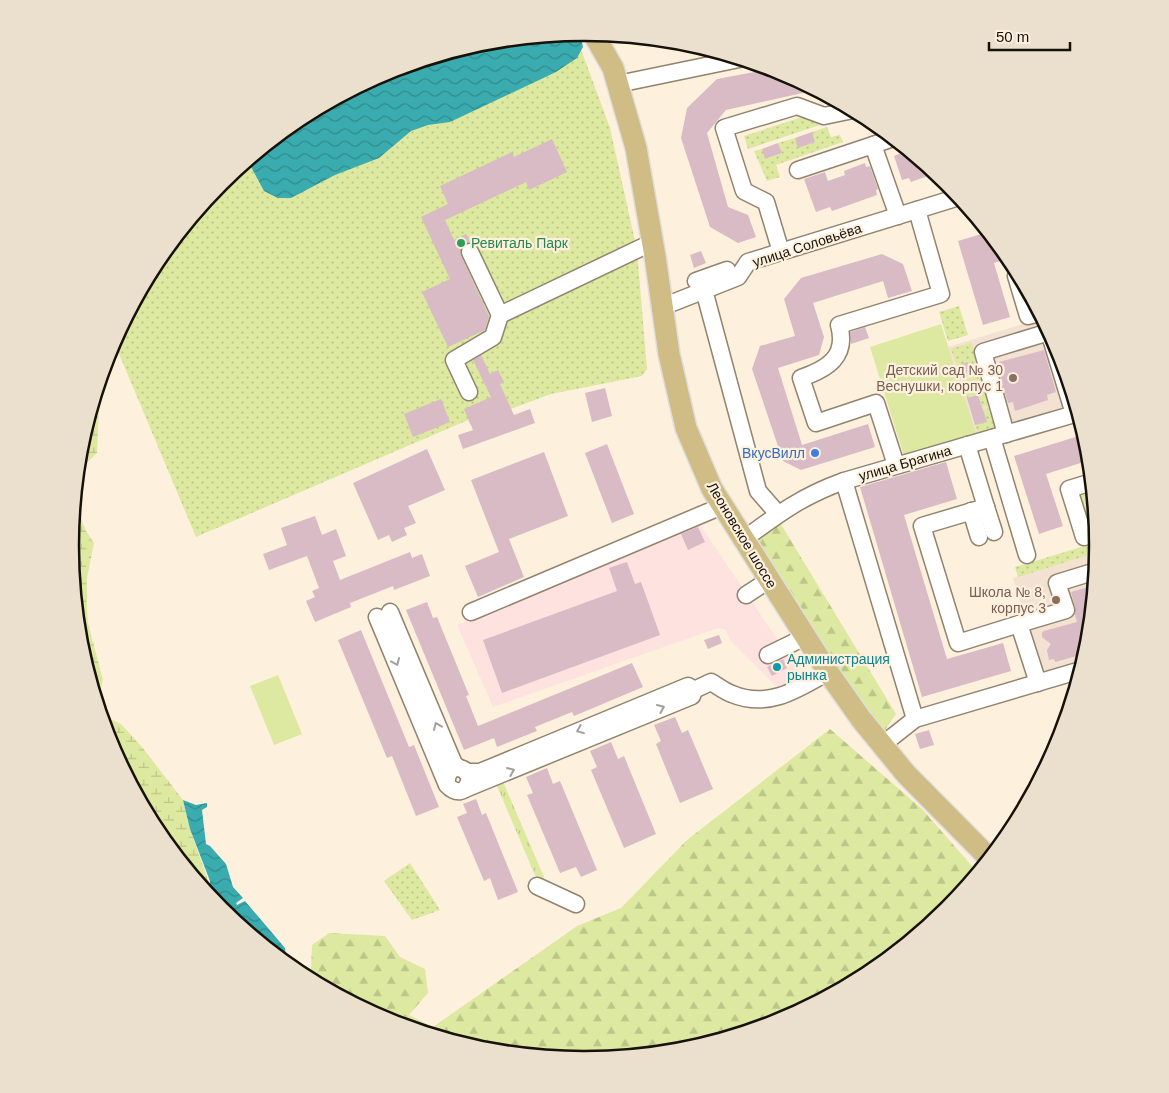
<svg xmlns="http://www.w3.org/2000/svg" width="1169" height="1093" viewBox="0 0 1169 1093" font-family="Arial,sans-serif">
  <style>
    .commercial { fill: #fde2e0 }
    .education { fill: #f3e1d1 }
    .grass { fill: url(#grass-tufts) }
    .forest { fill: url(#forest-firs) }
    .wetland { fill: url(#wetland-marsh) }
    .park { fill: url(#park-dots) }
    .pitch { fill: #dde8a0 }
    .water { fill: url(#water-waves) }
    .building { fill: #d8bbc4 }
    .lines { fill: none; stroke-linecap: round; stroke-linejoin: round }
    .minor-casing { stroke: #91836d; stroke-width: 19 }
    .major-casing { stroke: #dededd; stroke-width: 24 }
    .minor { stroke: #fff; stroke-width: 16 }
    .major { stroke: #d0bc85; stroke-width: 21 }
    .oneway { stroke: #a2a09d }
    .leisure-dot { fill: #2e9e5b; stroke: #fdf1de; stroke-width: 2 }
    .education-dot { fill: #8d6e63; stroke: #fdf1de; stroke-width: 2 }
    .shop-dot { fill: #3f7fe0; stroke: #fdf1de; stroke-width: 2 }
    .culture-dot { fill: #0f9aa8; stroke: #fdf1de; stroke-width: 2 }
    .labels { text-anchor: middle; stroke-width: 4.5; stroke-linejoin: round; paint-order: stroke }
    .leisure-label { font-size: 14px; fill: #27864d; stroke: #fdf1de; text-anchor: start }
    .street-label { font-size: 14px; fill: #161109; stroke: #fdf1de }
    .education-label { font-size: 14px; fill: #785e54; stroke: #fdf1de; text-anchor: end }
    .shop-label { font-size: 14px; fill: #366cbe; stroke: #fdf1de; text-anchor: end }
    .culture-label { font-size: 14px; fill: #0d838f; stroke: #fdf1de; text-anchor: start }
    .rim { fill: none; stroke: #161109; stroke-width: 2.5 }
  </style>
  <defs>
    <pattern id="grass-tufts" width="24" height="20" patternUnits="userSpaceOnUse" patternTransform="scale(1.25)"><rect width="24" height="20" fill="#dde8a0"/><path d="M3 7l-1-3M5 7V3M7 7l1-3M15 17l-1-3M17 17v-4M19 17l1-3" fill="none" stroke="#bdc688"/></pattern>
    <pattern id="forest-firs" width="22" height="20" patternUnits="userSpaceOnUse" patternTransform="scale(1.25)"><rect width="22" height="20" fill="#dde8a0"/><path d="M5 1l3.5 6h-7zM16 11l3.5 6h-7z" fill="#bdc688"/></pattern>
    <pattern id="wetland-marsh" width="20" height="14" patternUnits="userSpaceOnUse" patternTransform="scale(1.25)"><rect width="20" height="14" fill="#dde8a0"/><path d="M1 5h8M5 5V1M11 12h8M15 12V8" fill="none" stroke="#bdc688"/></pattern>
    <pattern id="park-dots" width="8" height="8" patternUnits="userSpaceOnUse" patternTransform="scale(1.25)"><rect width="8" height="8" fill="#dde8a0"/><path d="M2 2h.1M6 6h.1" fill="none" stroke="#bdc688" stroke-width="1.8" stroke-linecap="round"/></pattern>
    <pattern id="water-waves" width="16" height="10" patternUnits="userSpaceOnUse" patternTransform="scale(1.25)"><rect width="16" height="10" fill="#3aacaf"/><path d="M0 5q4-4 8 0t8 0" fill="none" stroke="#308b8d"/></pattern>
  </defs>
  <rect width="100%" height="100%" fill="#fdf1de"/>
  <path class="commercial" d="M696 519 804 679 782 692 730 640 726 630 718 628 493 707 457 625Z"/>
  <g class="education">
    <path d="M1042 318 1059 350 1077 406 976 437 948 347Z"/>
    <path d="M1098 552 1089 647 1083 664 1042 676 1013 578Z"/>
  </g>
  <path class="grass" d="M501 783 504 784 544 877 539 881 537 880 497 786 498 784Z"/>
  <g class="forest">
    <path d="M779 521 896 714 881 736 753 539Z"/>
    <path d="M830 729 922 809 978 873 948 910 870 974 781 1021 684 1051 585 1060 484 1051 397 1024 311 971 312 945 329 933 385 936 400 957 425 969 428 993 409 1015 433 1027 577 926 621 908 687 840Z"/>
  </g>
  <g class="wetland">
    <path d="M100 381 97 453 78 471 80 446Z"/>
    <path d="M75 501 85 529 94 543 87 578V609L88 623 103 680 99 696 103 716 121 724 142 747 183 800 190 829 216 903 157 832 110 743 80 646 71 546Z"/>
  </g>
  <g class="park">
    <path d="M575 33 610 128 637 250 647 369 642 376 551 394 470 424 468 420 196 537 114 342 157 261 221 183 299 119 388 72 485 42Z"/>
    <path d="M802 117 820 125 748 149 744 136Z"/>
    <path d="M827 127 831 137 840 135 843 142 776 165 780 177 767 181 754 151 762 149 766 159 782 153 778 143 795 138 799 147 815 142 812 132Z"/>
    <path d="M959 306 968 335 948 341 939 312Z"/>
    <path d="M971 342 981 372 972 375 968 362 957 366 951 349Z"/>
    <path d="M981 375 991 405 982 407 978 395 967 398 961 381Z"/>
    <path d="M991 407 998 430 979 436 975 425 986 422 983 410Z"/>
    <path d="M1093 489 1096 520 1087 522 1078 494Z"/>
    <path d="M1098 542V552L1018 577 1015 567Z"/>
    <path d="M410 863 440 910 412 920 384 881Z"/>
  </g>
  <g class="pitch">
    <path d="M941 324 976 434 904 456 870 347Z"/>
    <path d="M278 675 302 734 274 745 250 686Z"/>
  </g>
  <g class="water">
    <path d="M580 33 583 47 577 58 556 72 450 122 428 125 411 131 379 158 335 175 291 198H278L264 191 248 161 299 119 388 72 485 42Z"/>
    <path d="M183 800 196 805 207 803V807L202 810 206 844 210 846 226 864 233 887 243 898 236 903 237 905 245 901 285 948 286 955 288 958 285 962 243 928V925C233 923 223 912 216 903L218 898 210 891V881L190 829Z"/>
  </g>
  <g class="building">
    <path d="M771 69 781 72 816 90 726 110 707 133 728 207 748 215 756 237 738 243 710 227 681 138 687 108 717 79Z"/>
    <path d="M812 132 815 142 798 148 795 138Z"/>
    <path d="M552 139 567 172 529 190 526 182 445 220 454 240 466 234 470 242 462 246 460 253 489 316 485 330 448 347 422 292 450 279 421 217 448 204 440 186 512 152 514 157Z"/>
    <path d="M778 143 782 153 765 159 762 149Z"/>
    <path d="M901 144 912 154 936 173 911 182 909 178 902 180 894 156 901 153 898 146Z"/>
    <path d="M865 163 866 167 870 166 878 189 876 190 877 195 832 211 830 207 816 212 804 179 825 172 828 181 845 175 844 171Z"/>
    <path d="M988 232 1009 258 994 263 1010 317 983 325 958 241Z"/>
    <path d="M701 251 706 263 694 268 690 255Z"/>
    <path d="M882 254 903 264 912 291 888 298 883 281 813 303 824 337 819 355 778 368 802 445 868 424 875 447 801 470 783 461 752 369 760 346 795 336 784 299 801 278Z"/>
    <path d="M865 327 869 338 851 344 850 332Z"/>
    <path d="M1044 350 1056 392 1047 395 1048 400 1015 411 1013 402 1008 403 999 373 1002 372 999 362Z"/>
    <path d="M481 355 490 374 498 370 504 382 500 384 514 415 530 409 535 423 463 449 458 435 473 430 464 409 491 397 473 360Z"/>
    <path d="M968 362 972 375 960 378 957 366Z"/>
    <path d="M605 388 612 416 592 422 585 393Z"/>
    <path d="M978 395 987 422 975 425 967 398Z"/>
    <path d="M441 399 450 422 413 437 404 414Z"/>
    <path d="M1085 434 1089 446 1090 460 1046 474 1063 526 1039 534 1014 456Z"/>
    <path d="M607 444 634 514 612 523 585 453Z"/>
    <path d="M427 449 445 490 408 506 416 523 404 528 407 535 392 542 389 535 378 540 353 483Z"/>
    <path d="M544 452 568 516 509 539 524 577 478 597 465 566 499 552 471 480Z"/>
    <path d="M946 462 957 499 904 515 947 659 1003 643 1011 671 922 697 860 487Z"/>
    <path d="M315 516 322 535 336 529 346 556 333 561 340 580 410 552 412 558 422 554 430 576 394 590 393 586 350 603 351 607 315 622 306 601 315 597 312 591 319 588 307 556 269 570 263 554 287 545 281 528Z"/>
    <path d="M698 527 705 542 688 550 681 534Z"/>
    <path d="M627 562 635 584 641 582 660 635 502 693 483 640 617 591 609 568Z"/>
    <path d="M1095 585 1087 653 1055 662 1054 659 1049 660 1047 650 1051 644 1042 637V633L1044 631 1077 622 1075 615V607L1071 592Z"/>
    <path d="M427 602 433 618 437 617 469 695 466 696 478 726 632 663 643 687 574 716 572 712 535 727 537 731 497 747 494 738 464 750 406 610Z"/>
    <path d="M361 630 409 747 414 745 439 807 416 816 392 756 387 758 338 640Z"/>
    <path d="M719 635 722 643 708 649 704 640Z"/>
    <path d="M783 659 787 668 772 676 767 667Z"/>
    <path d="M675 717 682 733 688 730 713 789 680 803 656 744 661 741 654 725Z"/>
    <path d="M929 730 934 745 920 749 915 734Z"/>
    <path d="M611 742 618 759 624 756 656 834 624 848 591 770 597 767 590 751Z"/>
    <path d="M547 768 553 784 560 781 597 870 581 877 576 867 560 873 527 795 533 793 526 777Z"/>
    <path d="M476 799 482 815 486 813 518 892 498 900 490 878 484 881 457 817 467 813 463 804Z"/>
  </g>
  <g class="lines">
    <g class="minor-casing">
      <g id="minor">
        <path d="M618 84 739 59"/>
        <path d="M893 138 873 145 898 216"/>
        <path d="M798 170 873 145"/>
        <path d="M470 252 500 315 653 242"/>
        <path d="M781 252 766 202 744 191 724 128 797 106 824 116 853 110"/>
        <path d="M1019 275 1016 276 1028 316 1040 313"/>
        <path d="M696 281 727 270"/>
        <path d="M704 290 758 491 778 514"/>
        <path d="M662 307 738 277 748 262 959 197"/>
        <path d="M469 392 454 360 493 337 500 315"/>
        <path d="M1006 434 983 352 1049 332 1074 414"/>
        <path d="M992 438 1027 555"/>
        <path d="M967 445 986 507 922 526 958 643 1019 624 1038 683"/>
        <path d="M896 465 876 403 816 423 801 378C827 369 848 357 839 325L941 294 917 210"/>
        <path d="M844 481 915 719"/>
        <path d="M1092 482 1069 489 1084 537 1097 533"/>
        <path d="M986 507 994 532"/>
        <path d="M971 511 979 537"/>
        <path d="M743 540C778 514 802 496 844 481L1078 413"/>
        <path d="M746 595 769 580"/>
        <path d="M390 612 454 764 459 768"/>
        <path d="M471 612 722 506"/>
        <path d="M377 617 447 785C466 805 479 771 459 768 449 767 446 777 447 785"/>
        <path d="M1019 624 1066 610 1057 583 1096 571"/>
        <path d="M768 655 805 637"/>
        <path d="M694 690 711 682C718 686 724 691 732 694 768 709 797 690 828 672"/>
        <path d="M882 745 915 719 1081 670"/>
        <path d="M465 789 692 696 694 690 688 686 480 772H466"/>
        <path d="M537 886 576 904"/>
      </g>
    </g>
    <g class="major-casing">
      <path id="major" d="M593 33 613 68 636 148 655 256 669 354 686 428 712 489 828 672 861 719 906 774 990 859"/>
    </g>
    <use href="#minor" class="minor"/>
    <use href="#major" class="major"/>
  </g>
  <defs><path id="oneway-chevron" d="M-2-3.5L2.5 0L-2 3.5" fill="none" stroke-width="1.6" stroke-linecap="round" stroke-linejoin="round" transform="scale(1.25)"/></defs>
  <g class="oneway">
    <use href="#oneway-chevron" transform="translate(396 662) rotate(67)"/>
    <use href="#oneway-chevron" transform="translate(661 708) rotate(-23)"/>
    <use href="#oneway-chevron" transform="translate(437 726) rotate(-113)"/>
    <use href="#oneway-chevron" transform="translate(580 730) rotate(158)"/>
    <use href="#oneway-chevron" transform="translate(511 771) rotate(-23)"/>
  </g>
  <circle class="leisure-dot" cx="461" cy="243" r="5"/>
  <g class="education-dot">
    <circle cx="1013" cy="378" r="5"/>
    <circle cx="1056" cy="600" r="5"/>
  </g>
  <circle class="shop-dot" cx="815" cy="453" r="5"/>
  <circle class="culture-dot" cx="777" cy="667" r="5"/>
  <g class="labels">
    <g class="leisure-label">
      <text x="471" y="248">Ревиталь Парк</text>
    </g>
    <g class="street-label">
      <text transform="translate(807 245) rotate(-18)" y="5">улица Соловьёва</text>
      <text transform="translate(905 463) rotate(-16)" y="5">улица Брагина</text>
      <text transform="translate(742 535) rotate(59)" y="5">Леоновское шоссе</text>
    </g>
    <g class="education-label">
      <text x="1003" y="375">Детский сад № 30<tspan x="1003" dy="16">Веснушки, корпус 1</tspan></text>
      <text x="1046" y="597">Школа № 8,<tspan x="1046" dy="16">корпус 3</tspan></text>
    </g>
    <g class="shop-label">
      <text x="805" y="458">ВкусВилл</text>
    </g>
    <g class="culture-label">
      <text x="787" y="664">Администрация<tspan x="787" dy="16">рынка</tspan></text>
    </g>
  </g>
  <path d="M0 0H1169V1093H0ZM79 546a505 505 0 1 1 1010 0a505 505 0 1 1-1010 0Z" fill="#ebdfcd" fill-rule="evenodd"/>
  <path class="rim" d="M79 546a505 505 0 1 1 1010 0a505 505 0 1 1-1010 0Z"/>
  <path d="M989 42v8h81v-8" fill="none" stroke="#161109" stroke-width="2.5"/>
  <text x="996" y="42" font-size="15" fill="#161109" stroke="#fdf1de" stroke-width="4" paint-order="stroke">50 m</text>
</svg>
